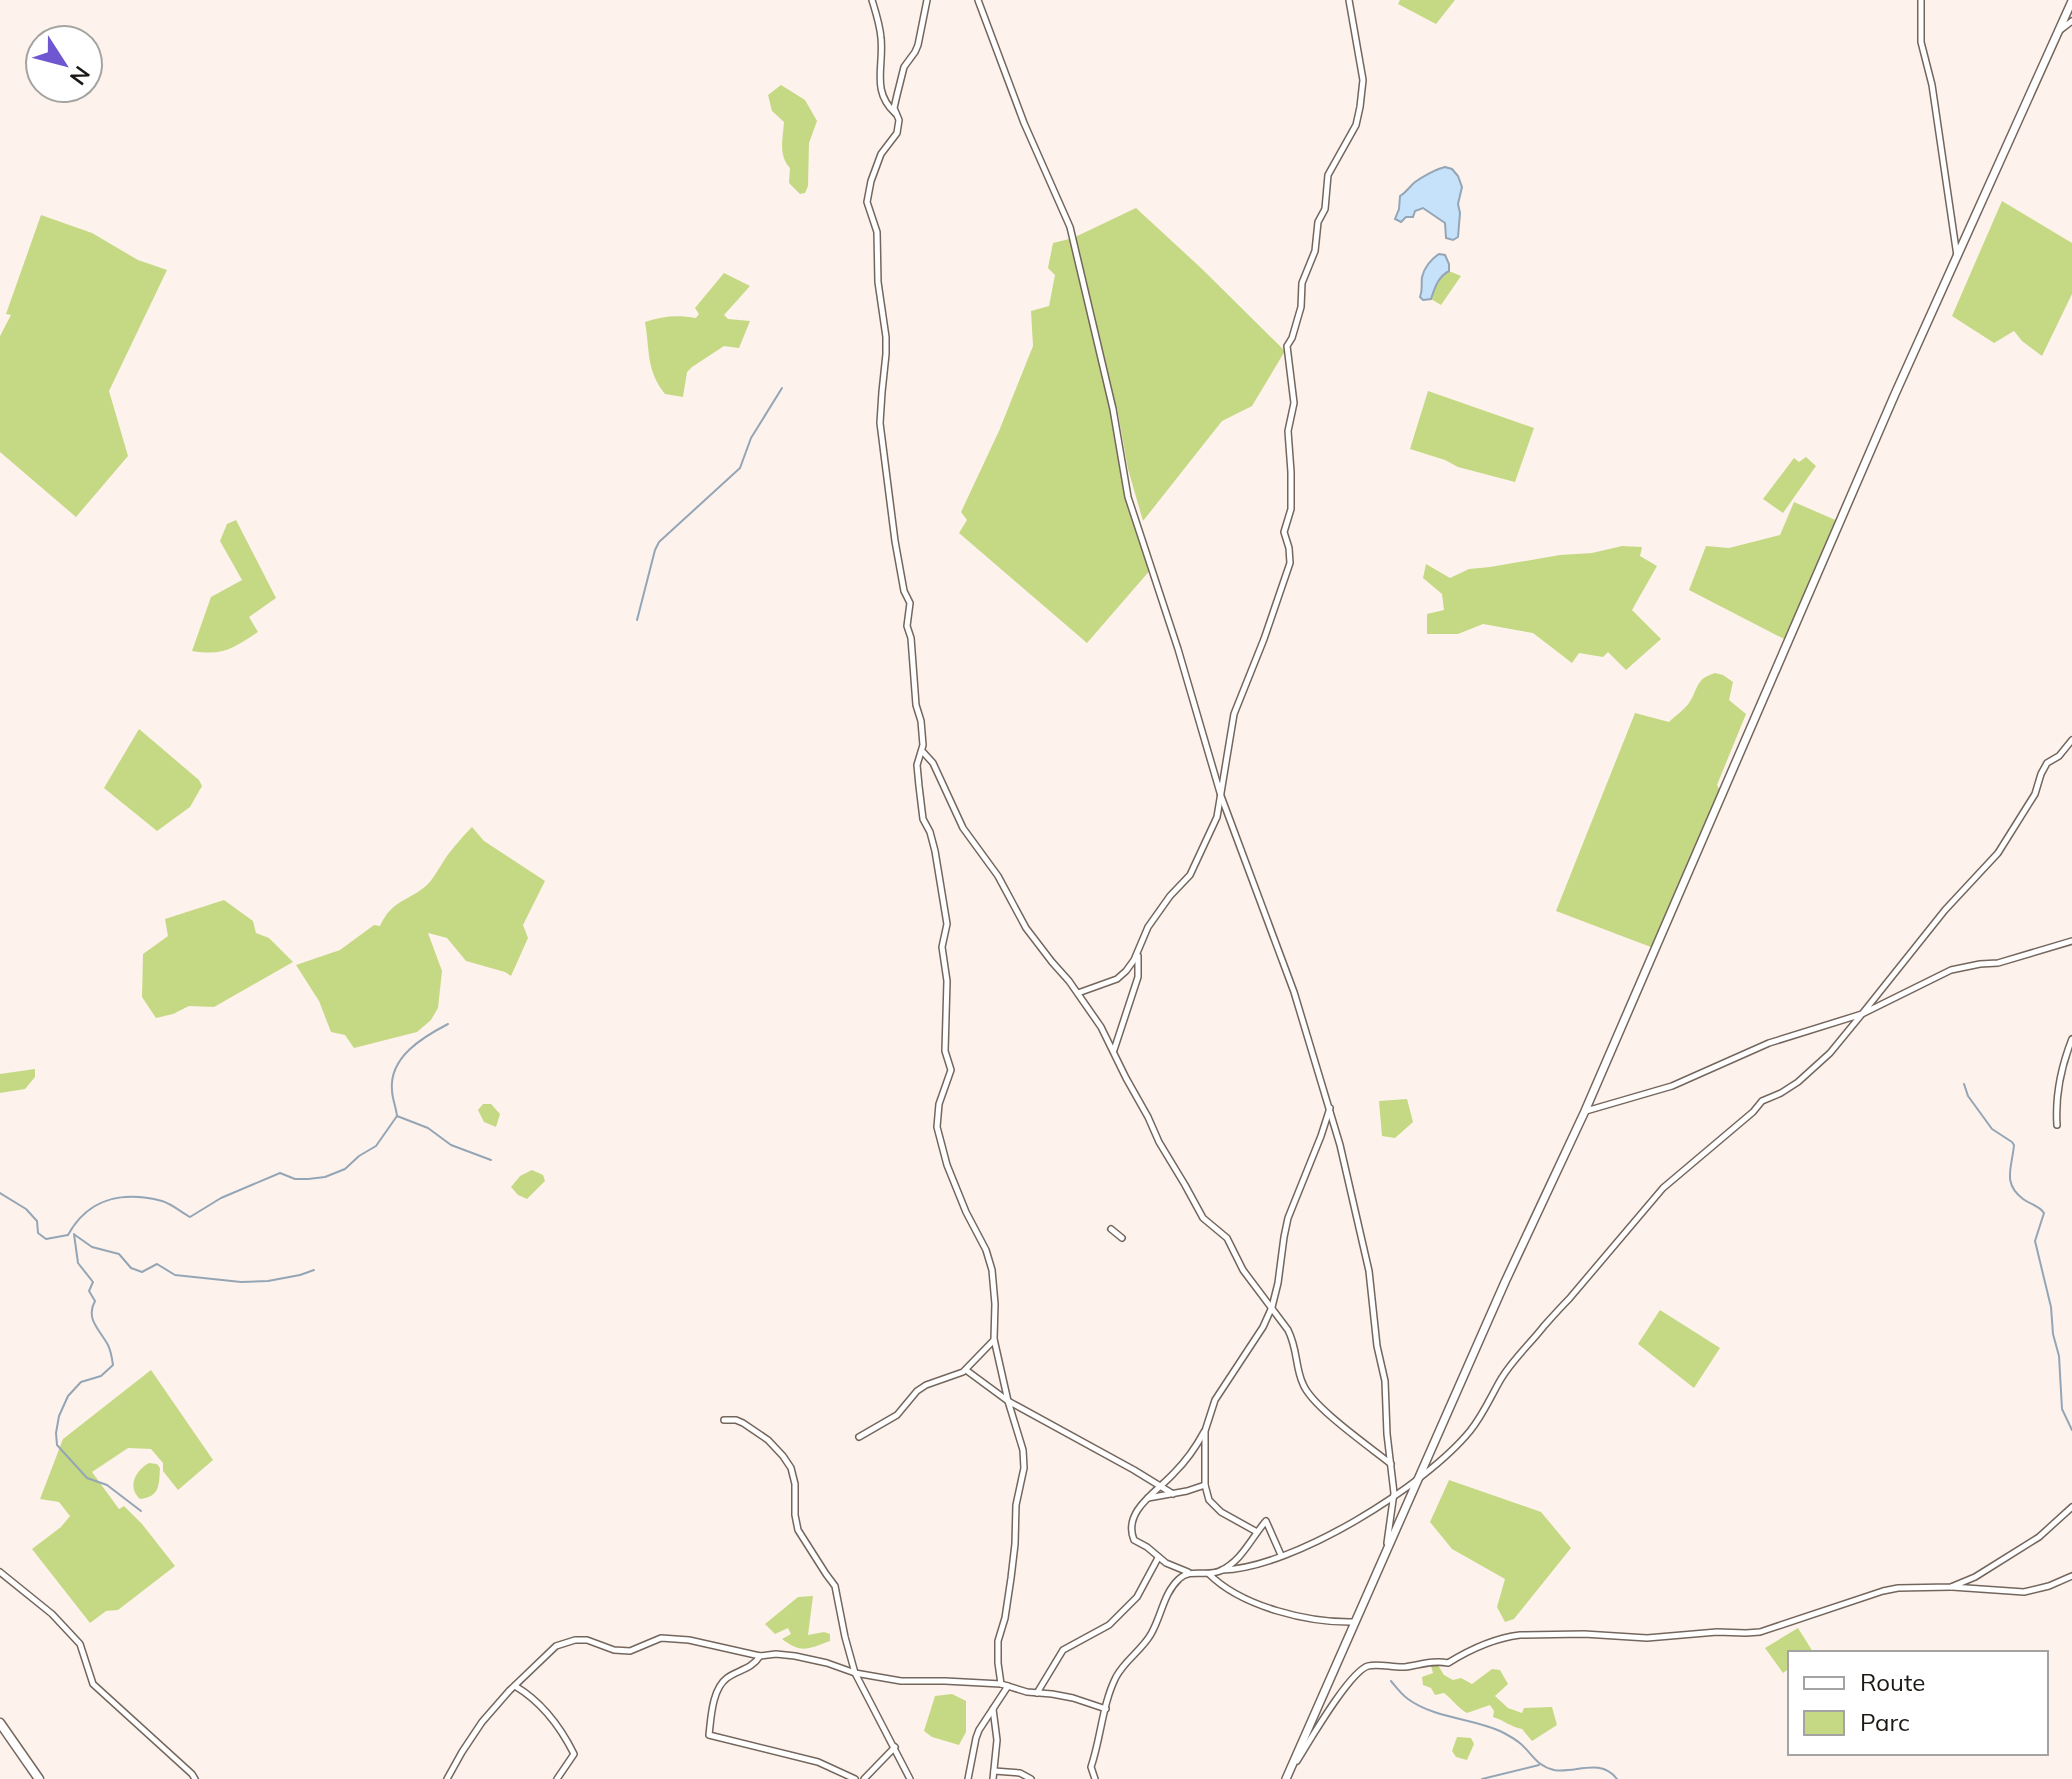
<svg xmlns="http://www.w3.org/2000/svg" width="2072" height="1779" viewBox="0 0 2072 1779" font-family="Mulish,sans-serif">
  <style>
    .green { fill: #c5d984 }
    .water { fill: #c6e2fb; stroke: #94a5b6; stroke-width: 2 }
    .lines { fill: none; stroke-linecap: round; stroke-linejoin: round }
    .stream { stroke: #94a5b6; stroke-width: 2 }
    .minor-casing { stroke: #74665d; stroke-width: 8 }
    .secondary-casing { stroke: #74665d; stroke-width: 10 }
    .primary-casing { stroke: #74665d; stroke-width: 11 }
    .minor { stroke: #fff; stroke-width: 5 }
    .secondary { stroke: #fff; stroke-width: 7 }
    .primary { stroke: #fff; stroke-width: 8 }
  </style>
  <rect width="100%" height="100%" fill="#fdf3ec"/>
  <g class="green">
    <path d="M1400 0H1455L1436 24 1398 4Z"/>
    <path d="M781 85 805 100 817 121 809 143 808 186 805 193 800 194 789 183 790 168C778 155 783 138 784 122L772 111 768 95Z"/>
    <path d="M2002 201 2072 243V294L2042 356 2022 341 2014 331 1994 343 1952 316Z"/>
    <path d="M1136 208 1201 268 1285 351 1252 406 1222 421 1143 521 1128 469 1117 408 1113 409 1122 472 1152 568 1087 643 959 533 967 520 961 512 999 431 1033 346 1031 311 1049 306 1055 275 1048 268 1053 243 1073 238Z"/>
    <path d="M41 215 92 233 138 260 167 270 109 391 128 456 76 517 0 452V336L11 315 6 314Z"/>
    <path d="M1449 271 1461 276 1441 305 1431 299C1435 287 1438 277 1449 271Z"/>
    <path d="M724 273 750 286 724 315 728 319 750 321 739 348 724 346 692 367 687 372 683 397 665 394C646 370 650 351 645 322 663 316 677 315 696 318L699 314 695 308Z"/>
    <path d="M1428 391 1534 428 1515 482 1458 467 1445 460 1410 449Z"/>
    <path d="M1806 457 1816 466 1783 513 1763 499 1794 458 1799 462Z"/>
    <path d="M1794 502 1840 522 1788 641 1689 590 1706 546 1729 548 1780 535Z"/>
    <path d="M236 520 276 598 249 617 258 632C232 649 224 656 192 651L211 597 242 580 220 541 227 524Z"/>
    <path d="M1622 546 1642 547 1640 556 1657 566 1632 610 1661 639 1626 670 1608 652 1603 657 1579 653 1572 663 1533 633 1483 624 1458 634H1427V614L1444 610 1442 594 1423 578 1426 564 1450 578 1469 569 1490 567 1560 555 1592 553Z"/>
    <path d="M1715 673 1723 675 1733 682 1729 700 1746 714 1717 785 1722 794 1656 949 1556 911 1635 713 1669 722C1675 716 1684 710 1689 703 1699 688 1695 679 1715 673Z"/>
    <path d="M139 729 199 780 202 786 190 807 157 831 104 788Z"/>
    <path d="M472 827 484 841 545 881 523 925 528 938 511 976 505 972 466 961 447 938 428 933 442 971 438 1008 431 1020 417 1032 354 1048 345 1035 331 1032 319 1001 296 965 340 950 374 925 380 926C392 899 410 901 428 884 437 874 442 862 450 852 457 843 464 835 472 827Z"/>
    <path d="M224 900 253 921 256 933 269 938 293 962 214 1007 189 1006 173 1014 156 1018 142 997 143 954 168 936 165 919Z"/>
    <path d="M35 1069V1077L25 1089 0 1093V1074Z"/>
    <path d="M1407 1099 1413 1122 1395 1138 1382 1136 1379 1101Z"/>
    <path d="M483 1104H491L500 1114 496 1127 484 1122 478 1110Z"/>
    <path d="M532 1170 543 1175 545 1181 527 1199 518 1195 511 1187 520 1176Z"/>
    <path d="M1660 1310 1720 1348 1694 1388 1638 1344Z"/>
    <path d="M151 1370 213 1460 178 1490 163 1471V1463L151 1449 128 1448 92 1472 119 1509 124 1506 142 1524 175 1566 118 1610 106 1611 90 1623 32 1549 61 1527 70 1516 59 1502 40 1499 63 1439Z"/>
    <path d="M149 1463 157 1464 160 1468C159 1485 160 1497 140 1499 127 1487 135 1471 149 1463Z"/>
    <path d="M1449 1480 1541 1512 1571 1548 1514 1619 1505 1622 1497 1607 1505 1579 1452 1549 1430 1522Z"/>
    <path d="M813 1596 808 1635 824 1632 830 1634V1641C808 1649 802 1654 782 1639L791 1634 788 1628 775 1634 765 1624 798 1597Z"/>
    <path d="M1798 1628 1813 1652 1790 1653V1668L1783 1673 1765 1648Z"/>
    <path d="M1436 1662 1444 1675 1453 1680 1461 1678 1472 1684 1492 1669 1500 1670 1508 1684 1495 1696 1508 1708 1522 1713 1524 1708 1552 1707 1557 1725 1532 1741 1522 1729C1511 1727 1503 1720 1493 1717L1494 1711 1490 1705 1467 1713C1459 1709 1452 1699 1444 1693L1435 1695 1431 1688 1423 1685 1422 1677 1433 1673 1431 1666 1433 1663Z"/>
    <path d="M952 1694 966 1701V1732L959 1745 932 1737 924 1731 935 1696Z"/>
    <path d="M1457 1737 1471 1738 1474 1744 1467 1760 1456 1757 1452 1751Z"/>
  </g>
  <g class="water">
    <path d="M1445 167 1452 169 1458 176 1462 187 1458 204 1460 213 1458 237 1453 240 1446 238 1445 223 1423 208 1415 211 1413 217H1406L1401 222 1395 219 1399 209 1400 196C1407 192 1409 187 1415 182 1422 177 1436 169 1445 167Z"/>
    <path d="M1439 254 1445 255 1449 264V271C1438 277 1435 287 1431 299L1423 300 1420 297C1423 289 1421 284 1422 277 1424 268 1431 259 1439 254Z"/>
  </g>
  <g class="lines">
    <g class="stream">
      <path d="M637 620 655 550 659 542 740 468 751 438 782 388"/>
      <path d="M1964 1084 1968 1096 1992 1129 2012 1142 2014 1145C2012 1168 2002 1183 2023 1199 2031 1205 2039 1205 2044 1213L2035 1241 2051 1307 2053 1334 2059 1356 2062 1409 2072 1430"/>
      <path d="M397 1116C396 1107 392 1098 392 1090 389 1057 423 1037 448 1024"/>
      <path d="M0 1193 26 1209 37 1221 38 1233 46 1239 68 1235"/>
      <path d="M74 1234 78 1263 93 1282 89 1291 95 1301C85 1319 100 1330 108 1345 111 1351 112 1358 113 1365L101 1376 81 1382 68 1396 59 1416 56 1433 57 1445 87 1478 107 1485 141 1511"/>
      <path d="M68 1235C88 1198 123 1191 162 1201 172 1204 181 1212 190 1217L221 1198 280 1173 295 1179H308L325 1177 345 1169 359 1156 376 1146 397 1116 428 1128 451 1145 491 1160"/>
      <path d="M75 1235 92 1247 119 1254 131 1268 142 1272 157 1264 175 1275 241 1282 268 1281 300 1275 314 1270"/>
      <path d="M1391 1681C1396 1687 1401 1694 1408 1699 1434 1718 1470 1718 1500 1731 1506 1734 1515 1739 1521 1744 1533 1755 1537 1766 1554 1770 1575 1774 1600 1757 1617 1779"/>
      <path d="M1482 1779 1539 1765"/>
    </g>
    <g class="minor-casing">
      <g id="minor">
        <path d="M872 0C876 13 880 25 881 38 884 68 871 90 895 113"/>
        <path d="M927 0 918 45 915 52 904 67 897 95 894 108 899 120 897 133 881 154 871 181 867 202 877 232 878 282 886 337V354L882 392 880 423 895 541 904 591 910 603 907 626 911 638 916 705 921 721 923 745 917 765 919 786 923 819 930 832 935 851 947 924 942 947 947 981 945 1051 951 1070 939 1104 937 1127 947 1165 966 1212 986 1250 992 1270 995 1304 994 1339 1008 1401 1023 1450 1024 1468 1016 1505 1015 1544 1011 1578 1005 1618 998 1641V1663L1001 1684"/>
        <path d="M978 0 1024 123 1070 227 1113 409 1128 497 1178 649 1221 796 1294 992 1340 1145 1369 1271 1377 1346 1385 1381 1387 1434 1394 1493 1387 1543"/>
        <path d="M1921 0V42L1932 85 1957 256"/>
        <path d="M2059 31 2072 21"/>
        <path d="M923 752 933 763 963 828 998 876 1026 928 1052 962 1069 981 1101 1027 1126 1078 1148 1117 1159 1142 1185 1185 1203 1218 1227 1238 1243 1270 1288 1330C1298 1350 1295 1367 1303 1384 1312 1407 1370 1447 1391 1464"/>
        <path d="M1078 993 1117 979 1126 971 1134 960 1148 927 1170 896 1190 875 1217 817 1234 714 1264 639 1290 563 1289 548 1284 532 1291 509V472L1288 431 1294 403 1287 346 1292 338 1301 307 1302 283 1315 251 1318 222 1325 209 1328 175 1356 125 1360 107 1363 80 1349 0"/>
        <path d="M1114 1050 1138 977V956"/>
        <path d="M1586 1111 1672 1086 1769 1043 1862 1014 1945 910 1998 853 2035 794 2041 774 2047 763 2059 756 2072 740"/>
        <path d="M2057 1125C2055 1094 2061 1067 2072 1039"/>
        <path d="M1111 1229 1122 1238"/>
        <path d="M966 1370 1008 1401 1134 1470 1173 1494"/>
        <path d="M724 1420H736L743 1423 768 1440 783 1456 791 1468 795 1484V1515L798 1530 826 1574 835 1586 845 1637 855 1673 910 1779"/>
        <path d="M859 1437 897 1415 917 1391 926 1385 963 1372 994 1340"/>
        <path d="M1148 1498 1187 1491 1205 1485"/>
        <path d="M1257 1532 1221 1512 1209 1500 1205 1485V1431L1215 1400 1263 1327 1272 1307 1278 1283 1284 1237 1288 1218 1321 1136 1330 1108"/>
        <path d="M1222 1570C1294 1568 1425 1486 1470 1431 1483 1415 1491 1396 1501 1379 1513 1359 1530 1344 1544 1326 1552 1317 1560 1308 1569 1299L1663 1188 1753 1112 1762 1101 1781 1093 1798 1082 1830 1053 1862 1014 1951 970 1980 964 1998 963 2072 941"/>
        <path d="M0 1572 52 1614 80 1644 93 1684 192 1774 195 1779"/>
        <path d="M1188 1572 1166 1563 1147 1547 1134 1540C1122 1511 1158 1491 1174 1473 1186 1461 1196 1447 1204 1432"/>
        <path d="M1209 1574C1242 1607 1309 1623 1354 1622"/>
        <path d="M1952 1587 2024 1592 2049 1586 2072 1576"/>
        <path d="M760 1656C752 1669 738 1670 727 1678 712 1689 711 1718 709 1735L818 1762 855 1779"/>
        <path d="M515 1686C542 1702 560 1726 574 1754L557 1779"/>
        <path d="M1037 1693 1063 1650 1109 1625 1137 1597 1158 1558"/>
        <path d="M1297 1761C1309 1742 1349 1672 1368 1666 1379 1663 1393 1668 1405 1667 1420 1665 1433 1660 1448 1663 1469 1650 1495 1638 1520 1635L1584 1634 1647 1638 1717 1632 1746 1633 1760 1632 1883 1591 1898 1588 1951 1587 1975 1577 2039 1537 2072 1507"/>
        <path d="M994 1771 1020 1773 1031 1779"/>
        <path d="M447 1779 462 1752 482 1722 510 1690 556 1646 575 1640H587L614 1650 630 1651 661 1638 689 1640 760 1656 776 1654 795 1656 827 1663 855 1673 901 1681H945L1001 1684 1027 1692 1052 1694 1073 1698 1106 1709"/>
        <path d="M864 1779 895 1747"/>
        <path d="M968 1779 976 1738 979 1730 1008 1686"/>
        <path d="M993 1779 997 1740 993 1709"/>
        <path d="M1095 1779 1091 1767C1101 1738 1102 1705 1116 1677 1125 1660 1142 1650 1151 1634 1162 1615 1163 1594 1179 1579 1190 1568 1206 1577 1220 1571 1242 1561 1251 1538 1266 1521L1281 1555"/>
      </g>
    </g>
    <g class="secondary-casing">
      <path id="secondary" d="M1286 1779 1505 1282 1585 1111 1895 394 2072 1"/>
    </g>
    <g class="primary-casing">
      <path id="primary" d="M0 1723 39 1779"/>
    </g>
    <use href="#minor" class="minor"/>
    <use href="#secondary" class="secondary"/>
    <use href="#primary" class="primary"/>
  </g>
  <rect x="1788" y="1651" width="260" height="104" fill="#ffffff" stroke="#a5a3a1" stroke-width="2"/>
  <rect x="1804" y="1677" width="40" height="12" fill="#ffffff" stroke="#a5a3a1" stroke-width="2"/>
  <text x="1860" y="1691" font-size="24" fill="#1e1814">Route</text>
  <rect x="1804" y="1711" width="40" height="24" fill="#c5d984" stroke="#a5a3a1" stroke-width="2"/>
  <text x="1860" y="1731" font-size="24" fill="#1e1814">Parc</text>
  <g transform="translate(64 64) rotate(126)"><circle r="38" fill="#ffffff" stroke="#a5a3a1" stroke-width="2"/>
  <path d="M0-6L14 30L0 20L-14 30Z" fill="#6f57d1"/>
  <text y="-12" font-size="22" font-weight="bold" text-anchor="middle" fill="#1e1814">N</text>
  </g>
</svg>
